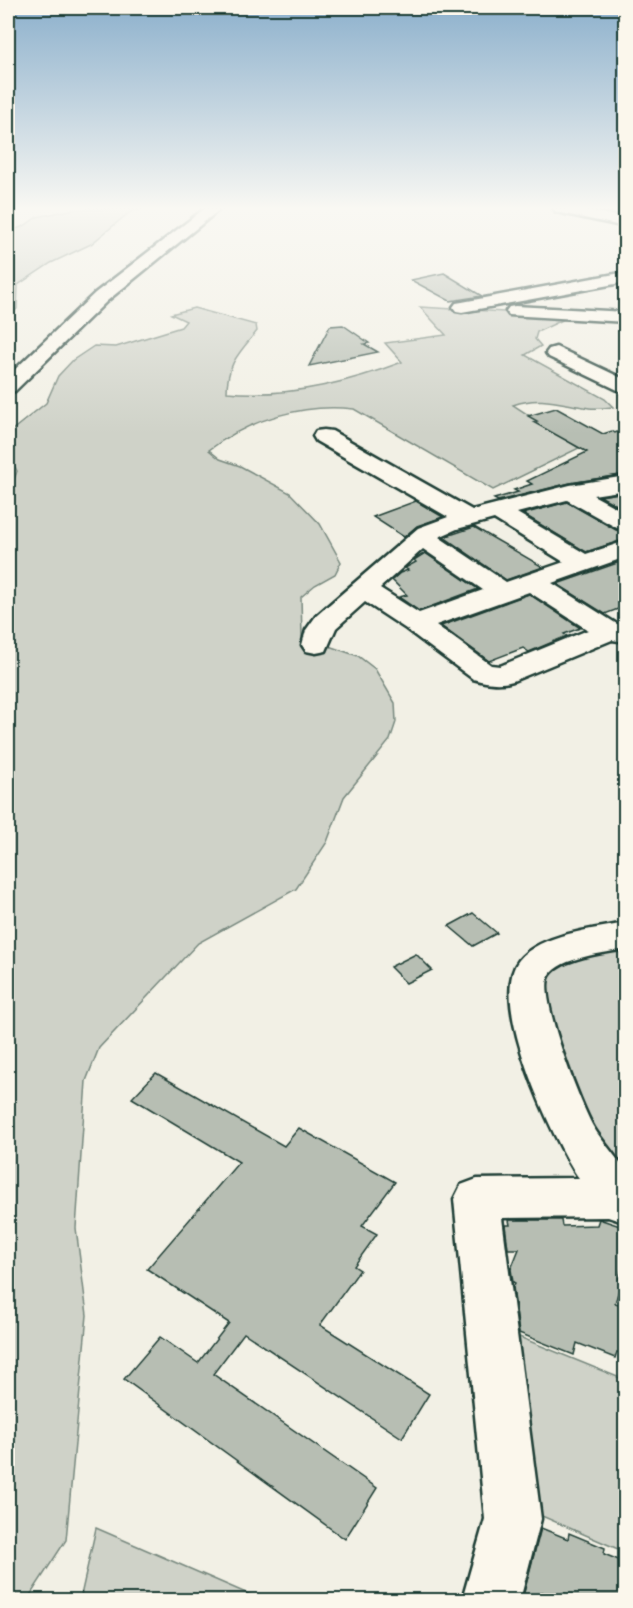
<svg xmlns="http://www.w3.org/2000/svg" width="633" height="1608" viewBox="0 0 633 1608" font-family="Pangolin,sans-serif">
  <style>
    .green { fill: #cfd2c8; stroke: #77887e; stroke-width: 1.5 }
    .building { fill: #b7beb3; stroke: #1f3d34; stroke-width: 1.5 }
    .lines { fill: none; stroke-linecap: round; stroke-linejoin: round }
    .minor-casing { stroke: #1f3d34; stroke-width: 5 }
    .highway-casing { stroke: #1f3d34; stroke-width: 5 }
    .minor { fill: #fbf7ec; fill-rule: evenodd }
    .highway { fill: #fbf7ec; fill-rule: evenodd }
  </style>
  <rect width="100%" height="100%" fill="#f2f0e5"/>
  <filter id="ink" filterUnits="userSpaceOnUse"><feTurbulence type="fractalNoise" baseFrequency=".0167" numOctaves="2"/><feDisplacementMap in="SourceGraphic" scale="12" xChannelSelector="R" yChannelSelector="G"/><feConvolveMatrix kernelMatrix="1 2 1 2 8 2 1 2 1" color-interpolation-filters="sRGB"/></filter>
  <g filter="url(#ink)">
    <g class="green">
      <path d="M75 209H144L130 212 91 244 51 263 18 285 17 309 8 317V232L24 226 37 217Z"/>
      <path d="M420 307 571 316 537 332 535 339 541 346 525 355 605 399 613 407C605 408 596 409 589 408 561 404 540 395 513 405L579 448 493 490 354 409C304 403 250 419 209 450L220 459 240 466 290 493 320 524 341 562 335 574 315 585 301 597 302 637 358 656 375 669 395 703 396 722 390 740 344 797 327 842 296 889 198 943 99 1048 86 1081 76 1228 87 1315 66 1540 27 1600H8V484L13 482 17 471C10 458 3 445 11 431L46 403 58 376 73 360 94 346 116 347 181 327 186 321 171 314 194 308 256 325 257 331C240 352 227 363 227 392 285 398 347 383 402 362L385 343 446 335Z"/>
      <path d="M625 945V1173L593 1139 547 1026 546 976 564 962Z"/>
      <path d="M507 1332 625 1380V1552L528 1510Z"/>
      <path d="M96 1528 262 1600H80Z"/>
    </g>
    <g class="building">
      <path d="M444 273 482 296 450 301 411 280Z"/>
      <path d="M343 325 369 343 364 344 378 352 309 366 330 326Z"/>
      <path d="M556 408 603 434 612 431 615 433 626 428V474L570 483 498 501 494 499 518 492 514 490 532 484 527 481 587 452 533 422 537 421 528 416Z"/>
      <path d="M626 492V510L600 496Z"/>
      <path d="M416 501 443 517 417 526 404 537 373 517Z"/>
      <path d="M567 502 616 530 626 532V539L586 552 523 514Z"/>
      <path d="M474 527 543 567 506 580 444 537Z"/>
      <path d="M425 553 478 589 419 611 399 597 407 595 392 580 400 573 408 570 405 568 416 562 414 560Z"/>
      <path d="M626 560V606L605 614 557 584Z"/>
      <path d="M529 594 580 628 564 634 567 636 529 652 523 648 489 661 441 626Z"/>
      <path d="M473 913 497 933 473 946 449 926Z"/>
      <path d="M416 954 432 970 406 983 390 967Z"/>
      <path d="M156 1073 284 1146 299 1128 395 1182 362 1226 377 1234 354 1266 360 1270 320 1325 429 1394 402 1438 244 1333 213 1374 377 1488 345 1539 124 1379 160 1337 198 1363 229 1323 147 1269 239 1162 132 1098Z"/>
      <path d="M599 1219 626 1228V1253L619 1279 622 1280 615 1303 626 1306V1355L617 1352 615 1358 577 1343 574 1355 519 1333 513 1287 515 1283 513 1282 511 1269 519 1249H508L505 1225H510L509 1220H561L562 1226 597 1225Z"/>
      <path d="M541 1528 568 1539 569 1533 605 1548 604 1554 626 1563V1600H579L563 1593 561 1600 542 1592 540 1600H522Z"/>
    </g>
    <g class="lines">
      <g class="minor-casing">
        <g id="minor">
          <path d="M554 209H582L626 218V227L556 212Z"/>
          <path d="M626 272V282L462 312 456 311 453 307 456 303 462 302Z"/>
          <path d="M515 306 626 312V322L509 315 506 311 509 307Z"/>
          <path d="M556 347 626 380V394L549 357 546 353 549 349Z"/>
          <path d="M324 430 332 431 472 510 570 485 626 476V490L593 495 626 513V530L617 528 567 500 517 513 586 554 626 541V557L552 583 617 624 626 626V642L612 640 513 681C499 685 487 683 473 679L406 629 365 602 336 628 326 651 316 653 306 651 302 645 306 630 316 616 418 528 448 517 316 441 313 436 316 431ZM494 519 564 562 506 582 439 537 457 529ZM423 549 483 590 419 613 380 588ZM529 592 588 630 500 666 491 665 436 625Z"/>
          <path d="M626 923V949C606 953 560 957 549 976 538 997 581 1106 594 1128 601 1140 622 1163 626 1173 629 1184 626 1211 626 1223L608 1217 502 1218 541 1519 520 1600H462L485 1519 454 1199 461 1185 477 1179 579 1178C553 1140 487 1000 519 960 540 934 594 929 626 923Z"/>
        </g>
      </g>
      <g class="highway-casing">
        <path id="highway" d="M204 209H220L107 301 15 391 8 393V376L95 293Z"/>
      </g>
      <use href="#minor" class="minor"/>
      <use href="#highway" class="highway"/>
    </g>
  </g>
  <linearGradient id="sky" x2="0" y2="1"><stop stop-color="#8cb0cc"/><stop offset="0.48" stop-color="#f9f8f3"/><stop offset="1" stop-color="#f9f8f3" stop-opacity="0"/></linearGradient>
  <rect width="633" height="434" fill="url(#sky)"/>
  <rect width="633" height="1608" fill="none" stroke="#fbf7ec" stroke-width="30"/>
  <rect x="15" y="15" width="603" height="1578" fill="none" stroke="#1f3d34" stroke-width="2" filter="url(#ink)"/>
</svg>
